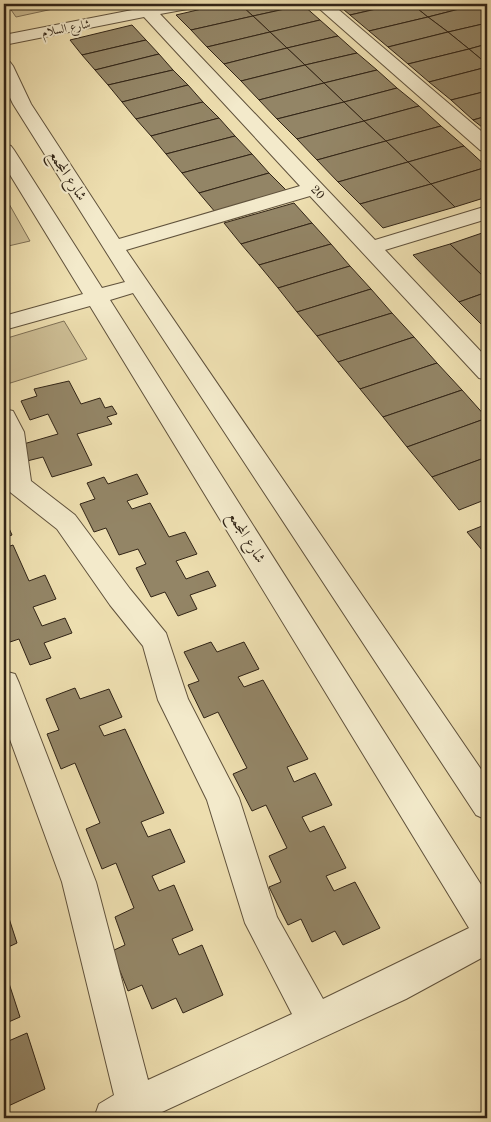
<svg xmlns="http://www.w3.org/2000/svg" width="491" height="1122" viewBox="0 0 491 1122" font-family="'Old Standard TT',Amiri,serif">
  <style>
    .green { fill: #cdbe95; stroke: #7f7156 }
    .building { fill: #938566; stroke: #312416 }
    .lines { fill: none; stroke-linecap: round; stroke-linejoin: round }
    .minor-casing { stroke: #60523c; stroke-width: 2 }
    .minor { fill: #f3eacb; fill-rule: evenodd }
    .labels { text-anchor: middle; stroke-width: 4; stroke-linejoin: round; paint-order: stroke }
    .far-street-label { font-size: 12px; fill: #312416; stroke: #f3eacb }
    .street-label { font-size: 15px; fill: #312416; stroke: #f3eacb }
  </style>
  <rect width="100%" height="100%" fill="#eddeaf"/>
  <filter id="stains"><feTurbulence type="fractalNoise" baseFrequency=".004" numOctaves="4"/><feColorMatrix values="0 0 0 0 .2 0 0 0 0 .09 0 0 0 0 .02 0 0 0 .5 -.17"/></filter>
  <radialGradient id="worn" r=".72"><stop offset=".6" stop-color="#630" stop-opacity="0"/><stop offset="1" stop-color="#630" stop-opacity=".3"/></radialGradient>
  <g class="green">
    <path d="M7 4H76L16 17Z"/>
    <path d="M4 195 30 241 4 247Z"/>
    <path d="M64 321 87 359 4 385V339Z"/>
  </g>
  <g class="building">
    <path d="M223 4H240L253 16 191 30 176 15Z"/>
    <path d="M240 4H302L303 5 253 16Z"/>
    <path d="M337 4H398L350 15Z"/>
    <path d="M398 4H412L428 17 369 31 350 15Z"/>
    <path d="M412 4H474L475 5 428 17Z"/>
    <path d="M303 5 320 20 270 32 253 16Z"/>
    <path d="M475 5 487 14V23L448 32 428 17Z"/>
    <path d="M253 16 270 32 207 47 191 30Z"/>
    <path d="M428 17 448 32 388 47 369 31Z"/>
    <path d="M320 20 338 36 287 48 270 32Z"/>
    <path d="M487 23V44L469 49 448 32Z"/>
    <path d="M132 25 146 40 82 55 70 40Z"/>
    <path d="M270 32 287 48 224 64 207 47Z"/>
    <path d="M448 32 469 49 408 64 388 47Z"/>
    <path d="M338 36 357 53 305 65 287 48Z"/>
    <path d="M146 40 159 54 95 70 82 55Z"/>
    <path d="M487 44V64L469 49Z"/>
    <path d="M287 48 305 65 241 81 224 64Z"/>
    <path d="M469 49 487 64V67L429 82 408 64Z"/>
    <path d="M357 53 377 70 324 83 305 65Z"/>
    <path d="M159 54 173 70 108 85 95 70Z"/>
    <path d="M305 65 324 83 259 100 241 81Z"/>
    <path d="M487 67V91L451 100 429 82Z"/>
    <path d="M173 70 188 85 122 102 108 85Z"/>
    <path d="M377 70 397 88 344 102 324 83Z"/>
    <path d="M324 83 344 102 277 119 259 100Z"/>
    <path d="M188 85 203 102 136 119 122 102Z"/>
    <path d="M397 88 419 106 364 121 344 102Z"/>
    <path d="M487 91V116L473 120 451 100Z"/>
    <path d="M203 102 219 118 151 136 136 119Z"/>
    <path d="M344 102 364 121 297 139 277 119Z"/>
    <path d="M419 106 441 126 386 141 364 121Z"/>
    <path d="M487 116V131L473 120Z"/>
    <path d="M219 118 235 136 166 154 151 136Z"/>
    <path d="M364 121 386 141 317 160 297 139Z"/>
    <path d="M441 126 464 146 408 162 386 141Z"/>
    <path d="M235 136 252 154 182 173 166 154Z"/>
    <path d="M386 141 408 162 338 182 317 160Z"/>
    <path d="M464 146 487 167 431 184 408 162Z"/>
    <path d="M252 154 269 173 199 193 182 173Z"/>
    <path d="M408 162 431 184 360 204 338 182Z"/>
    <path d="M487 167V197L455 207 431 184Z"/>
    <path d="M269 173 288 192 216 213 199 193Z"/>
    <path d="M431 184 455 207 383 228 360 204Z"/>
    <path d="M294 203 312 223 241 244 224 223Z"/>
    <path d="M312 223 331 244 259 265 241 244Z"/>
    <path d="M485 232 487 234V280L450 244Z"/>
    <path d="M331 244 350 266 278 288 259 265Z"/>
    <path d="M450 244 487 280V292L459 302 413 255Z"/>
    <path d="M350 266 371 289 297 312 278 288Z"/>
    <path d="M371 289 392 313 317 336 297 312Z"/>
    <path d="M487 292V330L459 302Z"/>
    <path d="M392 313 414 337 338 362 317 336Z"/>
    <path d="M414 337 437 363 360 389 338 362Z"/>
    <path d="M437 363 462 390 383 417 360 389Z"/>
    <path d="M69 381 81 404 100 398 105 408 112 406 117 414 107 417 112 424 77 434 92 465 52 477 43 457 27 461 20 445 58 434 48 414 30 420 21 401 37 396 34 389Z"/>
    <path d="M462 390 487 418 407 447 383 417Z"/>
    <path d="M487 418V457L432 477 407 447Z"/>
    <path d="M487 457V499L459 510 432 477Z"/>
    <path d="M137 474 148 494 127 501 132 509 150 503 169 537 185 532 197 554 176 561 186 579 208 571 216 586 190 595 197 609 178 616 165 592 151 597 136 568 146 564 138 549 119 555 106 528 94 532 80 504 95 499 87 483 104 477 108 484Z"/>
    <path d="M4 517 12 535 4 538Z"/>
    <path d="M487 524V556L467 532Z"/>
    <path d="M13 545 29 581 45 575 56 599 33 607 42 626 65 618 72 633 44 643 51 658 30 665 19 639 4 644V548Z"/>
    <path d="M211 642 217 652 244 642 259 669 238 677 244 687 263 680 308 759 287 767 294 782 315 773 332 805 302 817 310 832 324 826 346 868 326 876 334 891 355 882 380 928 343 945 335 931 312 942 301 919 288 925 269 887 281 882 269 856 287 848 266 805 252 811 233 774 247 768 218 712 204 718 188 685 199 681 184 652Z"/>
    <path d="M75 688 80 699 109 689 122 717 99 726 104 736 125 729 164 813 141 822 148 837 170 829 185 862 152 876 159 891 174 885 193 930 172 939 179 955 202 945 223 995 183 1013 176 998 152 1009 142 985 128 991 112 951 125 945 115 917 134 908 116 863 102 869 86 829 100 823 75 763 61 769 47 734 59 730 46 699Z"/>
    <path d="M5 906 17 943 4 949V907Z"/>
    <path d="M4 968 20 1017 4 1024Z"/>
    <path d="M27 1033 45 1089 4 1108V1043Z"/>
  </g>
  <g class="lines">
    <g class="minor-casing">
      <g id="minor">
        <path d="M163 4H195L193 8 160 14 375 240 487 206V219L385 250 487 358V380L479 378 310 196 126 250 487 778V820L476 815 133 293 110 300 487 894V955L406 999 149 1118H94L99 1104 114 1095 62 882 4 723V671L15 674 19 683 96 882 148 1080 292 1014 245 923 207 800 158 700 143 646 110 605 57 529 10 492 6 485 4 409 13 411 24 432 31 481 75 515 130 589 166 633 188 699 239 798 277 917 323 999 469 928 90 306 4 330V316L83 294 4 165V144L11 146 14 150 102 288 125 282 13 104 4 85V61L10 62 13 66 31 104 119 239 300 186 144 17 4 45V35Z"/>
        <path d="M314 4H332L487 136V152L480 150Z"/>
      </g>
    </g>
    <use href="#minor" class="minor"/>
  </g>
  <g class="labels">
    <g class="far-street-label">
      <text transform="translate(66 28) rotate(-11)" y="4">شارع السلام</text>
      <text transform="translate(318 192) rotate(47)" y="4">20</text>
    </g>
    <g class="street-label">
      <text transform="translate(68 175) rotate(57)" y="5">شارع المجمع</text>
      <text transform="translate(247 537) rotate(58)" y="5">شارع المجمع</text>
    </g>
  </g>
  <rect width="491" height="1122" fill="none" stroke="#eddeaf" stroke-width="20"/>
  <rect x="5" y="5" width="481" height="1112" fill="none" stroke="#312416" stroke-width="2.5"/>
  <rect x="10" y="10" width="471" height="1102" fill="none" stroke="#312416"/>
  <rect width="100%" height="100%" filter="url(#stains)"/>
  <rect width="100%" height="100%" fill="url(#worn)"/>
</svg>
